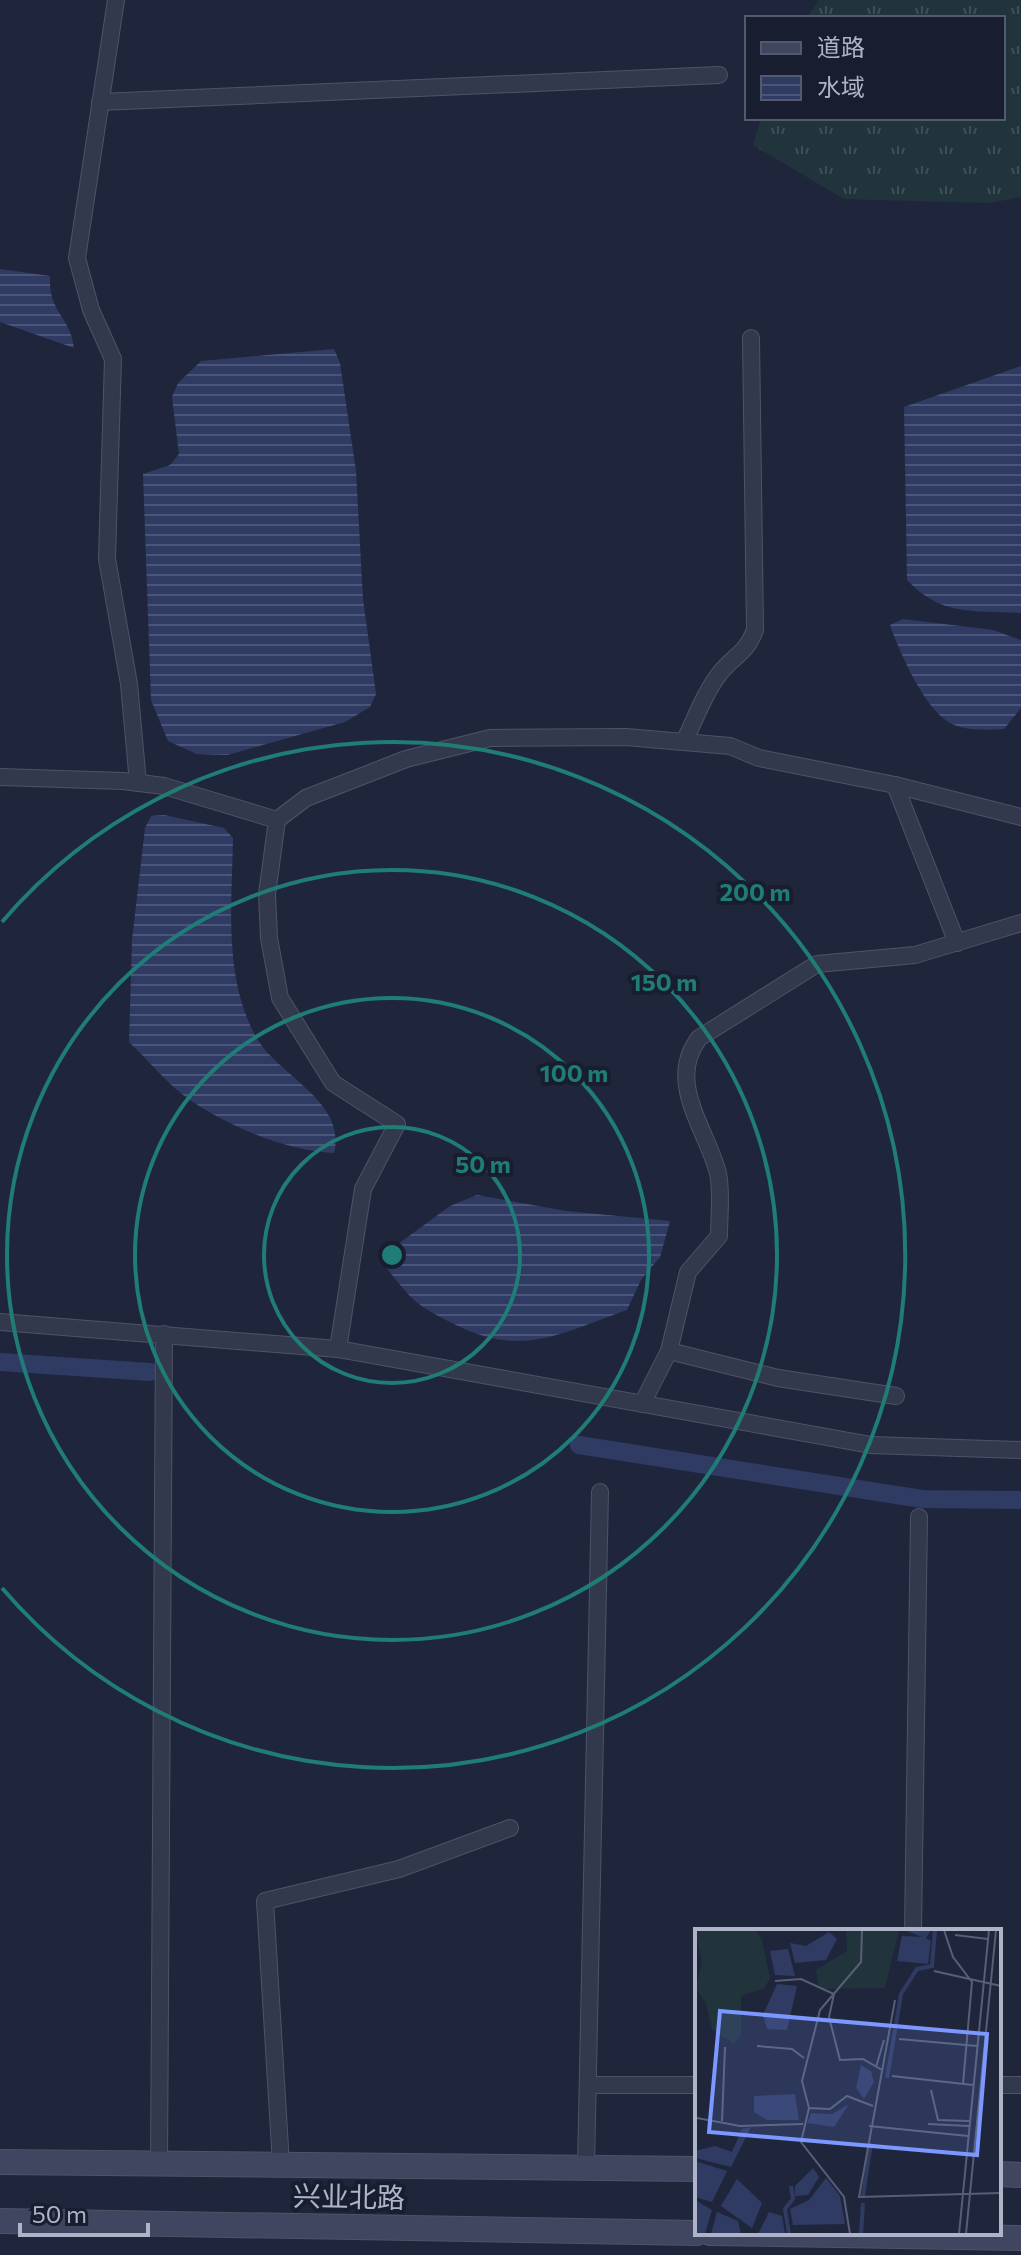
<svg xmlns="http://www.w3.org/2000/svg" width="1021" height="2255" viewBox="0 0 1021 2255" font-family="Commissioner,'Noto Sans SC',sans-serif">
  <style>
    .grass { fill: url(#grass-tufts) }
    .water { fill: url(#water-rules) }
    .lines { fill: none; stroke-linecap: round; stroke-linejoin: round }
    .canal { stroke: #2f3b63; stroke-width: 18 }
    .minor-casing { stroke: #4e5366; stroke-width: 18 }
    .secondary-casing { stroke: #4e5366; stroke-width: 26 }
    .minor { stroke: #33394c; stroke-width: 16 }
    .secondary { stroke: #40465f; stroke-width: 24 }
    .ring { fill: none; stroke: #1f7c77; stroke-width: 4 }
    .labels { text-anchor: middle; stroke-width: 8; stroke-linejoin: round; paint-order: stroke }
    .street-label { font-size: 28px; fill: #aeb3c8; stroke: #181e30 }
    .inset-river { fill: none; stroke: #2f3b63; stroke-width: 4 }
    .inset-road { fill: none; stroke: #585e74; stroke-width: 2 }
    .view { fill: #7c97ff; fill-opacity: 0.15; stroke: #7c97ff; stroke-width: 4 }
    .inset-edge { fill: none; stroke: #aeb3c8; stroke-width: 4 }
    .centre { fill: #1f7c77; stroke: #181e30; stroke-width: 4 }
    .ring-label { font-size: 24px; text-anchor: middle; font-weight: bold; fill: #1f7c77; stroke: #181e30; stroke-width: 8; stroke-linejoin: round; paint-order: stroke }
  </style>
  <defs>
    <pattern id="grass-tufts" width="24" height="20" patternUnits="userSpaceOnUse" patternTransform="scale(2)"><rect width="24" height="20" fill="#21343c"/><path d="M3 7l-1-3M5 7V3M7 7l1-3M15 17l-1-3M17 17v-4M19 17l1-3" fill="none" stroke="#3f4f57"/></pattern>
    <pattern id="water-rules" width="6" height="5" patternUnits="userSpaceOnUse" patternTransform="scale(2)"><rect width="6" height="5" fill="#2f3b63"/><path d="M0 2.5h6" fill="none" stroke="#4b5578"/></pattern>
  </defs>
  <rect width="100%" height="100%" fill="#1f263c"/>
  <path class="grass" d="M819 0H1021V197L989 203 844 199 753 145 761 118H1003V18H807Z"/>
  <g class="water">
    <path d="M0 269 50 276C48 313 70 315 74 348L0 322Z"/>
    <path d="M334 349 340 363 356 471 363 599 376 694 370 707 345 722 227 755 197 754 168 741 151 700 143 474 170 465 179 454 172 397 178 383 201 361Z"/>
    <path d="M1021 366V613C973 610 942 617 907 580L904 407Z"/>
    <path d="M903 619 993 630 1021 640V708L1004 729C984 730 959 732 943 718 920 698 900 653 890 625Z"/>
    <path d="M164 815 224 828 233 838C232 903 223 977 256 1037 278 1076 347 1101 334 1153 284 1151 223 1124 183 1095 164 1080 147 1059 129 1042L132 940 145 828 151 816Z"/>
    <path d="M477 1195 566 1211 670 1221 660 1257 641 1280 627 1310C561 1333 523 1358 456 1325 416 1305 413 1302 386 1267L390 1250 450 1206Z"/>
  </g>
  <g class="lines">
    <g class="canal">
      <path d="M0 1362 150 1372"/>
      <path d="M579 1445 922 1499 1021 1500"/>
    </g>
    <g class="minor-casing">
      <g id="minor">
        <path d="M116 0 77 258 91 310 113 359 107 559 129 684 138 783"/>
        <path d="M100 102 719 75"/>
        <path d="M685 740C696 717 705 692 720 673 734 655 746 654 755 630L751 338"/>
        <path d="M0 777 123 781 164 786 277 820"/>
        <path d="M895 785 957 943"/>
        <path d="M0 1322 338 1349 871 1445 1021 1450"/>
        <path d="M338 1349 363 1189 397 1124 333 1083 280 998 269 938 267 894 277 820 306 798 406 759 490 738 626 737 730 746 759 758 895 785 1021 817"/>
        <path d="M669 1351 778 1378 896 1396"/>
        <path d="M642 1404 669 1351 688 1272 719 1236C719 1216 722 1192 718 1173 706 1128 666 1082 699 1038L817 964 915 955 1021 923"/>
        <path d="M913 1931 919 1517"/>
        <path d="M588 2085H697"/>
        <path d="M999 2085H1021"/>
        <path d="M159 2163 164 1334"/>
        <path d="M281 2164 265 1901 399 1869 510 1828"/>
        <path d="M586 2167 600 1492"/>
      </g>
    </g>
    <g class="secondary-casing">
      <g id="secondary">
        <path d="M0 2162 697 2169"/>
        <path d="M999 2174 1021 2175"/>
        <path d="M0 2221 697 2233"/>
        <path d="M710 2233 1021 2238"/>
      </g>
    </g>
    <use href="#minor" class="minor"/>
    <use href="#secondary" class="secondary"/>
  </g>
  <g class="ring">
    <circle cx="392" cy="1255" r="128"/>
    <circle cx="392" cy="1255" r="257"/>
    <circle cx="392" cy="1255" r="385"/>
    <path d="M2 922A513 513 0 1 1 2 1588"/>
  </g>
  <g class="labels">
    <g class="street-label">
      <text transform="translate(349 2197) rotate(1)" y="10">兴业北路</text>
    </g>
  </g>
  <g transform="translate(695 1929)">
    <rect width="306" height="306" fill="#1f263c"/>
    <path d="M0 1H61L67 11 75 49 69 59 46 67V105L39 115 17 101 11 74 1 59 7 33ZM151 1H204L190 59 124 60 121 41 152 22Z" fill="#21343c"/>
    <path d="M209 1H236L231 9 236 12 233 35 202 32 207 7 227 8ZM134 3 142 10 131 31 100 34 95 14 111 17ZM93 20 100 47 80 46 75 22ZM82 55 102 57 92 101 72 100 68 86ZM166 136 176 142 179 153 169 170 161 159ZM100 165 104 191H72L59 183V167ZM154 175 139 198 112 194 116 184 137 185ZM56 198 36 238 0 229V222L20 217 37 223 47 200ZM0 232 32 242 17 273 0 268ZM118 239 124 248 113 266 100 267V257ZM131 249 145 267 150 295 98 296 95 280 114 271ZM42 250 67 274 57 299 26 277ZM0 271 17 281 10 305H0ZM22 283 43 292 46 305H16ZM74 283 87 287 90 305H63Z" fill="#2f3b63"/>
    <path class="inset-river" d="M192 149 206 65 222 40 237 37 240 1M168 267 176 214M94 305 90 280 98 270 96 257M166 305 168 274"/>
    <path class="inset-road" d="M167 1 166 33 125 81 107 152 114 179 135 180 152 167 178 177M249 1 258 28 277 53 268 155M260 6 293 10M239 42 306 57M80 52 106 50 139 65 134 88 145 131 168 130 187 141M200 71 164 268 306 264M204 110 282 117M62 117 97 120 109 129M181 138 189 111M197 147 278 156M236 161 243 191 274 192M114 179 106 213 149 268 155 305M2 189 45 197 108 195M27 192 30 118M233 195 274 197M174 197 273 207M264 305 294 1M271 305 301 1"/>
    <path class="view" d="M25 82 292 105 282 226 14 203Z"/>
    <rect width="306" height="306" class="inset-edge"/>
  </g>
  <circle cx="392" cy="1255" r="12" class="centre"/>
  <g class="ring-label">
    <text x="755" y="901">200 m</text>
    <text x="664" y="991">150 m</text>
    <text x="574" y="1082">100 m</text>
    <text x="483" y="1173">50 m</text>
  </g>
  <rect x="745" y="16" width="260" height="104" fill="#181e30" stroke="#545a6d" stroke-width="2"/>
  <rect x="761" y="42" width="40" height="12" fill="#40465f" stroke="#545a6d" stroke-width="2"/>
  <text x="817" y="56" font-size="24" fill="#aeb3c8">道路</text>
  <rect x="761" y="76" width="40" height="24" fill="url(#water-rules)" stroke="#545a6d" stroke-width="2"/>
  <text x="817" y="96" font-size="24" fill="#aeb3c8">水域</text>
  <path d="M20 2223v12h128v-12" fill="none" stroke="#aeb3c8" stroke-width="4"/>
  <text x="32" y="2223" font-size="24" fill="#aeb3c8" stroke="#181e30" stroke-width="6" paint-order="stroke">50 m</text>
</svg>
